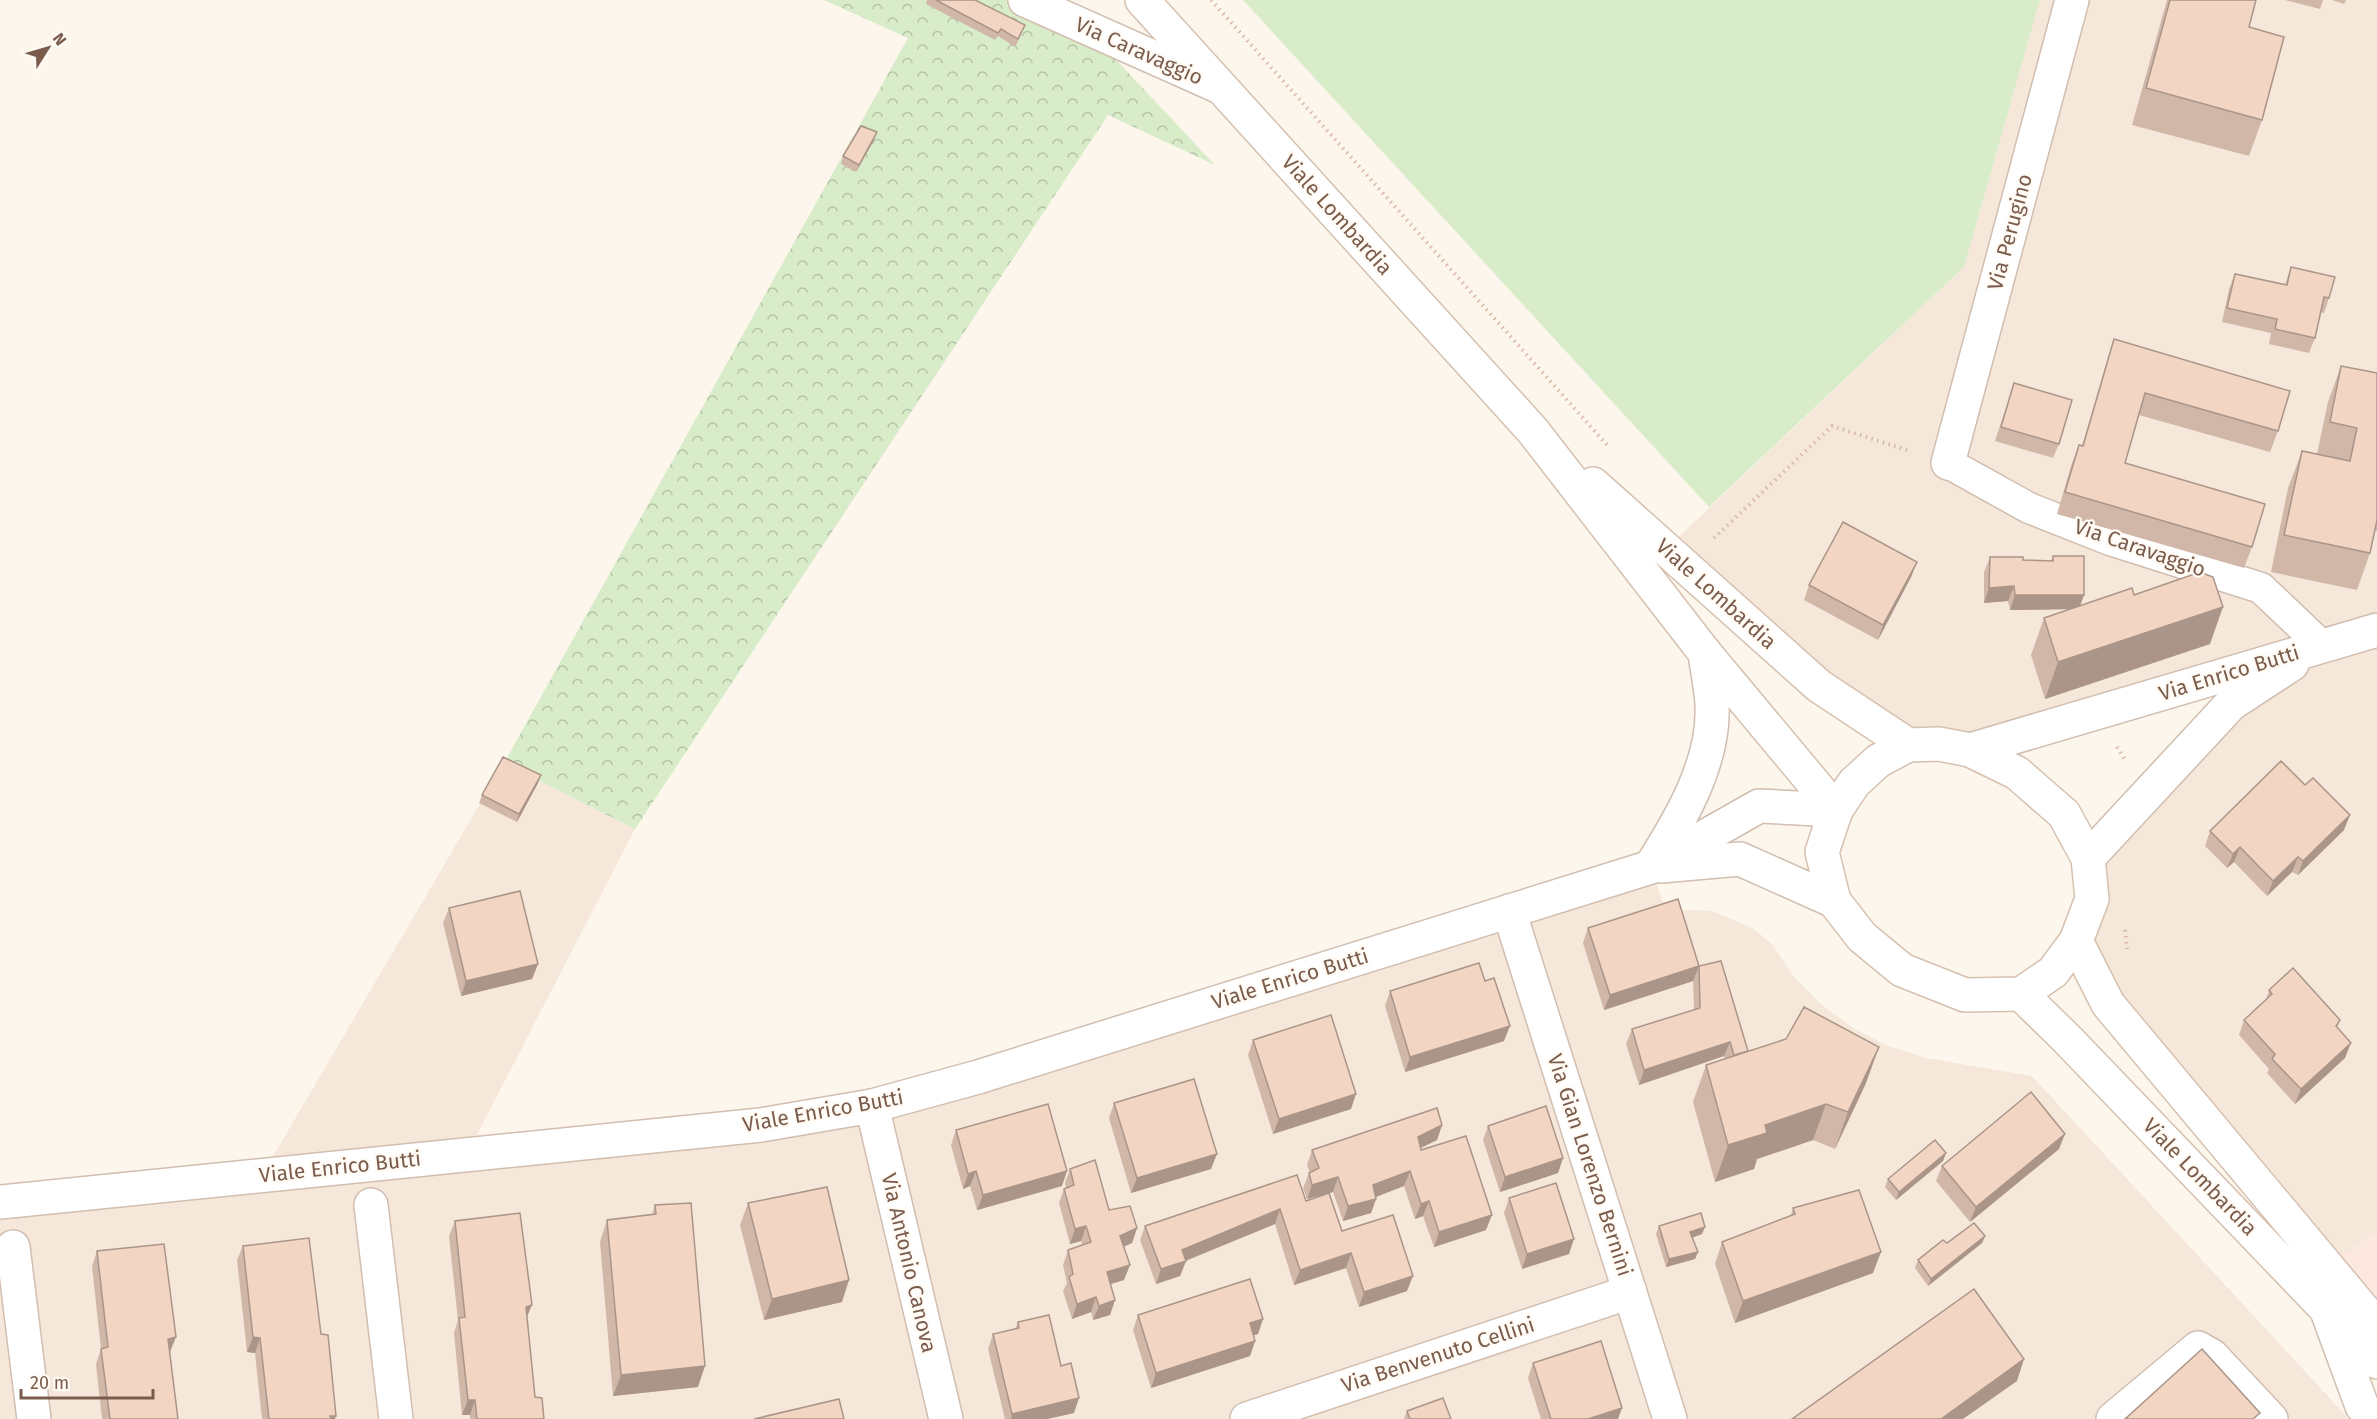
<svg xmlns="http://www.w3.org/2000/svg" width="2377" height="1419" viewBox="0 0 2377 1419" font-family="'Fira Sans',sans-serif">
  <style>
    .residential { fill: #f5e8da }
    .commercial { fill: #fde8e0 }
    .forest { fill: url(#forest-crowns) }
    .green { fill: #d8ecc9 }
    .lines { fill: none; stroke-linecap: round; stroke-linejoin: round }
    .pedestrian-casing { stroke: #d1beb0; stroke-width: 33 }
    .minor-casing { stroke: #d1beb0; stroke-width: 36 }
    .tertiary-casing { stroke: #d1beb0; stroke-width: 36 }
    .secondary-casing { stroke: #d6c0b0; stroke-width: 36 }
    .path { stroke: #d9b8a5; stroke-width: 4; stroke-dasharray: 1.5 4.5; stroke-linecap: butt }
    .pedestrian { stroke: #fff; stroke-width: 30 }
    .minor { stroke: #fff; stroke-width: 33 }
    .tertiary { stroke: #fff; stroke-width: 33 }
    .secondary { stroke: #fff; stroke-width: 33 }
    .wall { fill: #d1b7a8 }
    .shaded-wall { fill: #aa9588 }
    .building { fill: #f3d5c3; stroke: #aa9588; stroke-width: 1.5 }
    .labels { text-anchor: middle; stroke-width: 4.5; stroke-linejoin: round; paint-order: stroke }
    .street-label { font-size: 21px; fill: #7a5c4d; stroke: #fffaf3 }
  </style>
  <defs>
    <pattern id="forest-crowns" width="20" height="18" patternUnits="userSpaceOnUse" patternTransform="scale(1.5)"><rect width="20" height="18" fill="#d8ecc9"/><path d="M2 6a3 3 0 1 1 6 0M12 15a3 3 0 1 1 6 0" fill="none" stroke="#b4c2a5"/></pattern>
  </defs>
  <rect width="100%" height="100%" fill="#fdf6ec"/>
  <g class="residential">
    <path d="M2040 0H2377V618L1970 745 1910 738 1669 546 1964 267Z"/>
    <path d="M2377 640V1231L2332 1264 2114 1002 2085 944 2098 860 2234 711 2327 654Z"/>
    <path d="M504 763 635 829 467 1154 761 1125 1651 867 1666 912 1688 910 1712 911 1754 929 1772 944 1794 977 1821 1004 1853 1028 1888 1046 1926 1058 2032 1076 2349 1419H0V1202L262 1175Z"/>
  </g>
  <path class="commercial" d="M2377 1231V1316L2332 1264Z"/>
  <path class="forest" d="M824 0H1060L1215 165 1108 115 635 829 504 763 908 38Z"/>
  <path class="green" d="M1243 0H2040L1964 267 1709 507Z"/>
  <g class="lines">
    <g class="pedestrian-casing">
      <path id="pedestrian" d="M1948 463 2029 508 2110 540 2261 588 2321 645"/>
    </g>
    <g class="minor-casing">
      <g id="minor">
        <path d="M1025 0 1220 87"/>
        <path d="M1948 463 2072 0"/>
        <path d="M1509 911 1670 1419"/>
        <path d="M872 1106 946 1419"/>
        <path d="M371 1205 396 1419"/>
        <path d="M13 1247 34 1419"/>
        <path d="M2327 1311 2362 1406 2374 1419"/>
        <path d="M1247 1419 1630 1292"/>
        <path d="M2113 1419 2198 1348 2212 1356 2271 1419"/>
      </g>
    </g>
    <g class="tertiary-casing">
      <g id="tertiary">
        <path d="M1970 750 2377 630"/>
        <path d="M2088 858 2231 704 2292 664"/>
        <path d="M1653 863C1682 817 1715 761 1712 704 1711 687 1707 670 1705 653"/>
        <path d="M1661 866 1740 859 1834 901"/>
        <path d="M0 1202 761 1125 872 1106 978 1077 1651 867 1759 806 1836 810"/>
      </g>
    </g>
    <g class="secondary-casing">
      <g id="secondary">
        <path d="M1142 0 1533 431 1705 653 1836 810"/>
        <path d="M1593 484 1819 686 1908 745"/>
        <path d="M1939 744 1970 750 2017 773 2064 814 2088 858 2092 899 2076 941 2053 972 2021 994 1965 995 1902 970 1862 937 1834 901 1822 852 1836 810 1854 783 1878 761 1908 745Z"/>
        <path d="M2076 941 2108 1004 2377 1326"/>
        <path d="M2021 994 2068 1040 2377 1362"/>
      </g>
    </g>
    <g class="path">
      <path d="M1211 0 1608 446"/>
      <path d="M1714 538 1832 426 1910 451"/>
      <path d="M2117 747 2126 761"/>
      <path d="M2125 930 2127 949"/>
    </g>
    <use href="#pedestrian" class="pedestrian"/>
    <use href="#minor" class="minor"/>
    <use href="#tertiary" class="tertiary"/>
    <use href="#secondary" class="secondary"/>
  </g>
  <g class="wall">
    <path d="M927 0H975L1022 33 1015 47 998 36 995 40 926 4Z"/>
    <path d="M2167 0H2256L2249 27 2262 120 2249 156 2132 125Z"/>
    <path d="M2285 0H2323L2320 9Z"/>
    <path d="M2332 0H2346L2344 4Z"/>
    <path d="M877 132 874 140 856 172 841 164 843 156Z"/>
    <path d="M2291 267 2329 298 2324 313 2320 312 2315 338 2309 353 2269 344 2271 333 2222 322 2229 289 2235 274 2285 285Z"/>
    <path d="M2114 339 2278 431 2270 452 2139 415 2125 463 2252 547 2244 568 2057 514 2071 466 2079 445 2082 446 2107 361Z"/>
    <path d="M2341 366 2377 373V531H2375L2370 553 2357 590 2271 572 2288 488 2302 451 2317 454 2328 402Z"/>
    <path d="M2014 383 2059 444 2053 458 1995 441Z"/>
    <path d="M2053 556 2080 606 2134 595 2210 644 2045 699 2031 655 2044 618 2070 609 2010 610 2008 601 1984 603V572L1990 557 2023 560 2051 561Z"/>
    <path d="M1917 562 1911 577 1878 640 1804 600 1809 585Z"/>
    <path d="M538 783 517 822 479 803 482 795Z"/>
    <path d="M2344 830 2298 875 2292 872 2267 896 2234 862 2227 868 2205 846 2210 831Z"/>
    <path d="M449 908 538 964 532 979 461 996 443 923Z"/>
    <path d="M1588 928 1699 966 1748 1051 1866 1083 1835 1149 1813 1140 1757 1159 1754 1169 1715 1182 1693 1102 1706 1065 1725 1059 1724 1056 1639 1085 1626 1044 1632 1029 1694 1010 1693 981 1604 1010 1583 943Z"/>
    <path d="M2269 990 2340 1020 2337 1028 2345 1058 2295 1104 2267 1073 2269 1069 2239 1035 2244 1020 2266 1000Z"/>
    <path d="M1390 991 1504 1041 1405 1072 1385 1006Z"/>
    <path d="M1253 1040 1351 1109 1273 1134 1248 1055Z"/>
    <path d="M1114 1103 1211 1169 1131 1193 1109 1118Z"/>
    <path d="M1442 1125 1437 1140 1421 1148V1150L1486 1230 1434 1247 1423 1216 1415 1219 1404 1186 1376 1197V1199L1371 1213 1343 1221 1333 1192 1307 1199 1303 1188 1309 1173H1310L1307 1165 1312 1150Z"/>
    <path d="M1488 1126 1563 1158 1558 1173 1500 1192 1483 1140Z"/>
    <path d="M956 1130 1062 1186 977 1210 970 1186 963 1189 951 1145Z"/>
    <path d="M2059 1149 1970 1222 1936 1181 1942 1166Z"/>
    <path d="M1946 1153 1943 1161 1896 1200 1885 1187 1888 1179Z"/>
    <path d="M1070 1169 1109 1210 1137 1228 1132 1243 1123 1247 1124 1280 1110 1284 1115 1300 1110 1315 1093 1320 1091 1312 1072 1319 1063 1291 1067 1283 1063 1265 1068 1250 1082 1245 1081 1241 1070 1244 1059 1203 1064 1189 1066 1188 1065 1183Z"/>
    <path d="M1509 1198 1569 1254 1522 1269 1504 1213Z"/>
    <path d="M1306 1201 1342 1231 1407 1291 1359 1307 1346 1268 1294 1285 1275 1224 1186 1261 1180 1276 1156 1284 1140 1240 1145 1226Z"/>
    <path d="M748 1203 842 1302 764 1320 740 1225Z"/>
    <path d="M655 1205 698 1387 613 1396 600 1242 607 1220 652 1214Z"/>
    <path d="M1793 1208 1873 1273 1735 1323 1715 1264 1722 1242 1791 1215Z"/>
    <path d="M455 1221 527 1318 535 1397 544 1419H470V1415H462L454 1333 458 1320 449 1236Z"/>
    <path d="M1659 1226 1702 1234 1692 1238 1698 1252 1695 1259 1666 1267 1656 1234Z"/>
    <path d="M1985 1236 1982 1243 1928 1286 1915 1268 1918 1260 1947 1243Z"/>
    <path d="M243 1246 321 1334 335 1419H262L255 1353 247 1352 237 1260Z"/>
    <path d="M97 1251 170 1352 178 1419H102L96 1364 101 1349 92 1266Z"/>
    <path d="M1138 1315 1263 1319 1258 1334 1253 1335 1255 1341 1250 1356 1151 1388 1133 1330Z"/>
    <path d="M1018 1322 1061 1366 1074 1413 1047 1419H1005L988 1349 993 1334 1015 1329Z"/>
    <path d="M1533 1363 1618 1419H1541L1528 1378Z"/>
    <path d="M1407 1411 1451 1419H1404Z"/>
  </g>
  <g class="shaded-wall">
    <path d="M877 132 874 140 856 172 859 165Z"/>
    <path d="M1917 562 1911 577 1878 640 1883 625Z"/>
    <path d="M2014 586 2008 601 1984 603 1989 588Z"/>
    <path d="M2015 595H2084L2079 609 2010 610Z"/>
    <path d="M2223 607 2210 644 2045 699 2058 662Z"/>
    <path d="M541 775 538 783 517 822 519 814Z"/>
    <path d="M2350 815 2344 830 2298 875 2303 861Z"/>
    <path d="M2240 847 2234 862 2227 868 2233 854Z"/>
    <path d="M2298 857 2292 872 2267 896 2273 881Z"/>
    <path d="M538 964 532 979 461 996 466 981Z"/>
    <path d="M1699 966 1693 981 1604 1010 1610 995Z"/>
    <path d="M1510 1026 1504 1041 1405 1072 1410 1057Z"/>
    <path d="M1730 1042 1724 1056 1639 1085 1644 1070Z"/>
    <path d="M2351 1043 2345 1058 2295 1104 2301 1089Z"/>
    <path d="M1879 1047 1866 1083 1835 1149 1848 1112Z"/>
    <path d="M1356 1094 1351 1109 1273 1134 1279 1119Z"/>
    <path d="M1826 1104 1813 1140 1757 1159 1754 1169 1715 1182 1728 1145 1765 1125Z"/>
    <path d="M1442 1125 1437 1140 1412 1152 1418 1137Z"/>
    <path d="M2065 1134 2059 1149 1970 1222 1976 1207Z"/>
    <path d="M1946 1153 1943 1161 1896 1200 1899 1192Z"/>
    <path d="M1217 1154 1211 1169 1131 1193 1137 1178Z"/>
    <path d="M1563 1158 1558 1173 1500 1192 1505 1177Z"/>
    <path d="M976 1171 970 1186 963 1189 968 1174Z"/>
    <path d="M1067 1171 1062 1186 977 1210 983 1195Z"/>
    <path d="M1410 1171 1404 1186 1368 1200 1373 1185Z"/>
    <path d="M1338 1177 1333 1192 1307 1199 1312 1185Z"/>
    <path d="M1376 1199 1371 1213 1343 1221 1348 1206Z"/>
    <path d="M1429 1201 1423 1216 1415 1219 1421 1204Z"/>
    <path d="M1280 1209 1275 1224 1182 1262 1186 1261 1180 1276 1156 1284 1161 1269 1182 1250Z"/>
    <path d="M1492 1215 1486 1230 1434 1247 1439 1232Z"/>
    <path d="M1086 1226 1081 1241 1070 1244 1075 1229Z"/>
    <path d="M1705 1227 1702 1234 1688 1239 1690 1232Z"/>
    <path d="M1137 1228 1132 1243 1114 1251 1120 1236Z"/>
    <path d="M1985 1236 1982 1243 1928 1286 1931 1279Z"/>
    <path d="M1574 1239 1569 1254 1522 1269 1527 1254Z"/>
    <path d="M1698 1252 1695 1259 1666 1267 1669 1259Z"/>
    <path d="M1881 1252 1873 1273 1735 1323 1743 1301Z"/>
    <path d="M1351 1253 1346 1268 1294 1285 1300 1270Z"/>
    <path d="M1130 1265 1124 1280 1101 1287 1107 1272Z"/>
    <path d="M1413 1276 1407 1291 1359 1307 1364 1292Z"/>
    <path d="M849 1280 842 1302 764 1320 772 1299Z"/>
    <path d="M1096 1297 1091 1312 1072 1319 1077 1304Z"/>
    <path d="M1115 1300 1110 1315 1093 1320 1099 1306Z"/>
    <path d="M532 1305 526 1319V1307Z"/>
    <path d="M1263 1319 1258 1334 1245 1338 1250 1323Z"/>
    <path d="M176 1337 170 1352 163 1354 168 1339Z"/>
    <path d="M253 1337 260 1338 255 1353 247 1352Z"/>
    <path d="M1255 1341 1250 1356 1151 1388 1156 1373Z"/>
    <path d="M2024 1359 2017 1381 1963 1419H1941Z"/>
    <path d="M705 1366 698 1387 613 1396 621 1375Z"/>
    <path d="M1079 1398 1074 1413 1047 1419H1011L1012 1414Z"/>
    <path d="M468 1400H475L470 1415H462Z"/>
    <path d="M1622 1408 1618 1419H1588Z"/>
    <path d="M330 1416H336L335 1419H329Z"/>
  </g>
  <g class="building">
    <path d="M936 0H975L1025 25 1018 39 1001 29 998 33Z"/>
    <path d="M2170 0H2256L2249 27 2284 37 2262 120 2146 88Z"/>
    <path d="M861 126 877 132 859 165 843 156Z"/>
    <path d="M2291 267 2335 277 2329 298 2324 297 2315 338 2275 329 2277 319 2227 308 2235 274 2287 285Z"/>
    <path d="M2114 339 2290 391 2278 431 2145 393 2125 463 2265 504 2252 547 2065 492 2079 445 2083 446Z"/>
    <path d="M2341 366 2377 373V520L2370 553 2284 535 2302 451 2350 461 2357 428 2330 422Z"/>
    <path d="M2014 383 2072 400 2059 444 2001 427Z"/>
    <path d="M1843 522 1917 562 1883 625 1809 585Z"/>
    <path d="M2053 556H2084V595H2015L2014 586 1989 588 1990 557H2023V560L2053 561Z"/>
    <path d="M2200 572 2213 577 2223 607 2058 662 2044 618 2132 588 2134 595Z"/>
    <path d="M503 757 541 775 519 814 482 795Z"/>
    <path d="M2281 761 2305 785 2313 778 2350 815 2303 861 2298 857 2273 881 2240 847 2233 854 2210 831Z"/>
    <path d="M520 891 538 964 466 981 449 908Z"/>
    <path d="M1678 899 1699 966 1610 995 1588 928Z"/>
    <path d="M1721 961 1748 1051 1734 1055 1730 1042 1644 1070 1632 1029 1700 1008 1699 966Z"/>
    <path d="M1479 963 1485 981 1494 978 1510 1026 1410 1057 1390 991Z"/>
    <path d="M2293 968 2340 1020 2336 1026 2351 1043 2301 1089 2272 1059 2275 1054 2244 1020 2272 994 2269 990Z"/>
    <path d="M1804 1007 1879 1047 1848 1112 1826 1104 1765 1125 1767 1133 1728 1145 1706 1065 1786 1039Z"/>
    <path d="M1331 1015 1356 1094 1279 1119 1253 1040Z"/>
    <path d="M1194 1079 1217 1154 1137 1178 1114 1103Z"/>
    <path d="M2031 1092 2065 1134 1976 1207 1942 1166Z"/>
    <path d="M1048 1104 1067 1171 983 1195 976 1171 968 1174 956 1130Z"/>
    <path d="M1546 1106 1563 1158 1505 1177 1488 1126Z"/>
    <path d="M1437 1108 1442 1125 1418 1137 1421 1150 1466 1136 1492 1215 1439 1232 1429 1201 1421 1204 1410 1171 1373 1185 1376 1199 1348 1206 1338 1177 1312 1185 1309 1173 1319 1168 1312 1150Z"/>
    <path d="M1935 1140 1946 1153 1899 1192 1888 1179Z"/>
    <path d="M1095 1160 1109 1210 1130 1206 1137 1228 1120 1236 1130 1265 1107 1272 1115 1300 1099 1306 1096 1297 1077 1304 1069 1277 1073 1274 1068 1250 1091 1242 1086 1226 1075 1229 1064 1189 1074 1185 1070 1169Z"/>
    <path d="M1297 1175 1306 1201 1329 1193 1342 1231 1393 1215 1413 1276 1364 1292 1351 1253 1300 1270 1280 1209 1182 1250 1186 1261 1161 1269 1145 1226Z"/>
    <path d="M1556 1183 1574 1239 1527 1254 1509 1198Z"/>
    <path d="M827 1187 849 1280 772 1299 748 1203Z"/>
    <path d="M1859 1190 1881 1252 1743 1301 1722 1242 1795 1214 1793 1208Z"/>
    <path d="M691 1203 705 1366 621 1375 607 1220 656 1214 655 1205Z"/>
    <path d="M520 1213 532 1305 526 1307 535 1397 542 1398 544 1419H477L475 1400H468L459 1318 465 1317 455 1221Z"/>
    <path d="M1701 1213 1705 1227 1690 1232 1698 1252 1669 1259 1659 1226Z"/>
    <path d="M1974 1223 1985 1236 1931 1279 1918 1260 1943 1240 1947 1243Z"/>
    <path d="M309 1238 321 1334 328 1335 336 1416H330L331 1419H269L260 1338 253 1337 243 1246Z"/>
    <path d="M164 1244 176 1337 168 1339 178 1419H110L101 1349 108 1347 97 1251Z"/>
    <path d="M1250 1279 1263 1319 1250 1323 1255 1341 1156 1373 1138 1315Z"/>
    <path d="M1974 1289 2024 1359 1941 1419H1792Z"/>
    <path d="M1049 1315 1061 1366 1071 1363 1079 1398 1012 1414 993 1334 1019 1328 1018 1322Z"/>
    <path d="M1601 1341 1622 1408 1588 1419H1551L1533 1363Z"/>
    <path d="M2202 1349 2260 1413 2253 1419H2125Z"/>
    <path d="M1443 1398 1451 1419H1410L1407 1411Z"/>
    <path d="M839 1399 844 1419H754Z"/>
  </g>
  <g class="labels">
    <g class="street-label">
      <text transform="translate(1139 51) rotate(24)" y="7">Via Caravaggio</text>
      <text transform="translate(1337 215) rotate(48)" y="7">Viale Lombardia</text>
      <text transform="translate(2010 232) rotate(-75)" y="7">Via Perugino</text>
      <text transform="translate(2140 548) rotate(19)" y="7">Via Caravaggio</text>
      <text transform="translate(1716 594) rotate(42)" y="7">Viale Lombardia</text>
      <text transform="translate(2229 673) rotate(-17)" y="7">Via Enrico Butti</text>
      <text transform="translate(1290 979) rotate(-17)" y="7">Viale Enrico Butti</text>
      <text transform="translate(823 1111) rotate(-10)" y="7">Viale Enrico Butti</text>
      <text transform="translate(1590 1165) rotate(72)" y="7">Via Gian Lorenzo Bernini</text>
      <text transform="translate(340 1167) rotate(-6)" y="7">Viale Enrico Butti</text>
      <text transform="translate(2200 1177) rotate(46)" y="7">Viale Lombardia</text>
      <text transform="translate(909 1263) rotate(77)" y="7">Via Antonio Canova</text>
      <text transform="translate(1438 1355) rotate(-18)" y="7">Via Benvenuto Cellini</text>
    </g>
  </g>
  <g transform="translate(48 48) rotate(53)" stroke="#fffaf3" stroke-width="4.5" paint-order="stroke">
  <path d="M0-4.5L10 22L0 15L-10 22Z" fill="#7a5c4d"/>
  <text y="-9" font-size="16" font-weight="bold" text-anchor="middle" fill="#7a5c4d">N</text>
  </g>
  <path d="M21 1389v9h132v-9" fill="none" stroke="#7a5c4d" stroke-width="3"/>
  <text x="30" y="1389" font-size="18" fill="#7a5c4d" stroke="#fffaf3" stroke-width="4.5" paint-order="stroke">20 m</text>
</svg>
